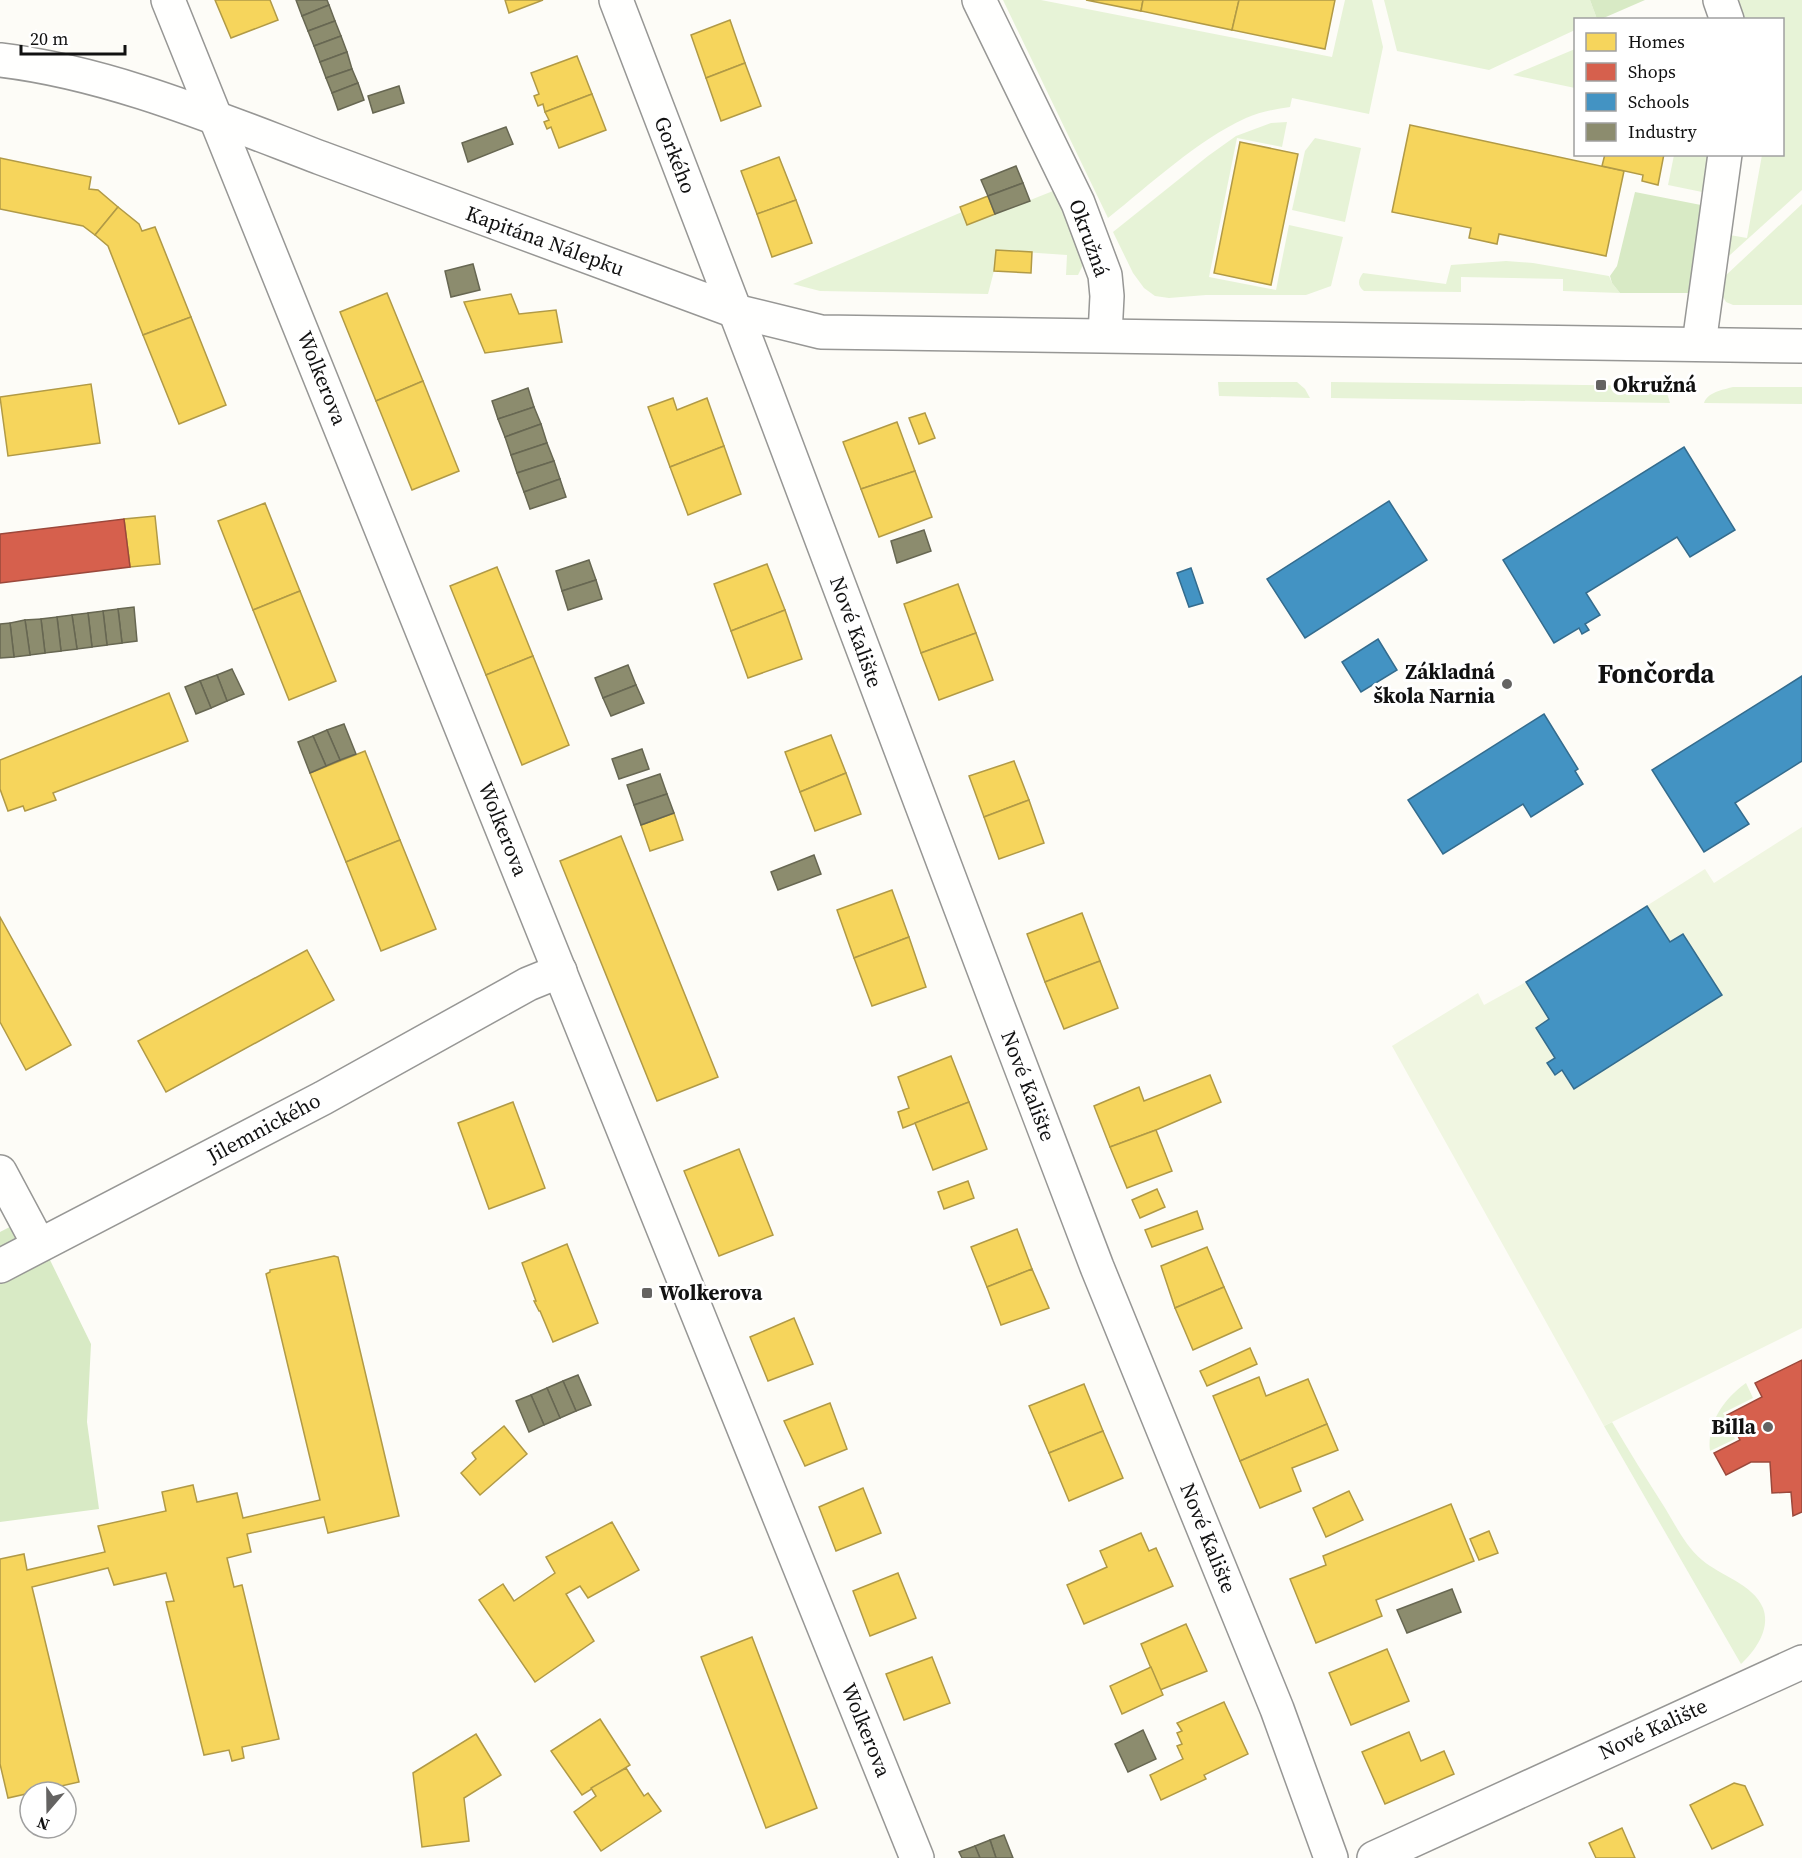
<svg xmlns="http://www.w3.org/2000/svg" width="1802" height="1858" viewBox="0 0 1802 1858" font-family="'Source Serif 4',serif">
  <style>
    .green { fill: #e7f3d7 }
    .forest { fill: #d8eac5 }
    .pitch { fill: #f0f6e1 }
    .homes { fill: #f6d55c; stroke: #b19a46; stroke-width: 1.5 }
    .shops { fill: #d6604d; stroke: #9b483b; stroke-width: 1.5 }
    .schools { fill: #4393c3; stroke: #346c8e; stroke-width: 1.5 }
    .industry { fill: #8c8c6e; stroke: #676752; stroke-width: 1.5 }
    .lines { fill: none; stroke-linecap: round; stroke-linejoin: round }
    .minor-casing { stroke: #979795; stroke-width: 36 }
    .minor { stroke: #fffffe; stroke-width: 33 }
    .poi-dot { fill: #646362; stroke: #fff; stroke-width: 2 }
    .labels { text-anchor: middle; stroke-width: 6; stroke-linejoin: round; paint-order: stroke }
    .street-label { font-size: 21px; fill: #111; stroke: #fff }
    .poi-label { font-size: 21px; font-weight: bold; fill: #111; stroke: #fff; text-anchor: start }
    .district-label { font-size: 27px; font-weight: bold; fill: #111; stroke: #fff }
  </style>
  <rect width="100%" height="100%" fill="#fdfcf7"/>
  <g class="green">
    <path d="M1003 0H1041L1332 57 1345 0H1372L1383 47 1369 114 1292 98 1290 107C1276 109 1260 112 1246 118 1196 141 1151 184 1108 218Z"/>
    <path d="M1384 0H1590L1597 19 1576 20 1575 30 1489 70 1397 51Z"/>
    <path d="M1735 0H1802V190L1720 264 1724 234 1747 238 1762 155 1782 154V20L1743 19Z"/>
    <path d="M1575 49V88L1513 75Z"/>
    <path d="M1287 122 1282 147 1237 138 1209 277 1276 290 1289 225 1343 237 1331 286 1306 295H1206L1169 298 1155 296 1144 288 1133 273 1113 232 1208 156 1236 136 1271 123Z"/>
    <path d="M1315 138 1361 148 1345 222 1292 210 1305 151Z"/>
    <path d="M1674 155H1712L1707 193 1668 185Z"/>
    <path d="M1053 191 1083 257 1082 267 1078 275H1066L1067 255 996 250 994 271 988 294 820 291 793 284 962 212 967 225Z"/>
    <path d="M1802 204V305H1733L1726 302 1721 293 1724 277Z"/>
    <path d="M1506 261 1533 263 1609 276 1612 283 1620 293 1563 291V279L1461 277V292L1364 291C1357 285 1358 280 1363 273L1446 284 1451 265Z"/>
    <path d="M1218 382H1297L1305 389 1310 398 1219 396Z"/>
    <path d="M1331 382 1665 386 1670 403 1331 398Z"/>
    <path d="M1733 387H1802V404L1704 403C1708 392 1722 390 1733 387Z"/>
    <path d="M1746 1383 1753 1398 1723 1413 1735 1439 1710 1451C1707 1422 1724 1399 1746 1383Z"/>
    <path d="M1612 1422C1629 1451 1647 1480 1665 1508 1676 1526 1686 1547 1702 1560 1721 1576 1753 1584 1763 1608 1771 1629 1755 1651 1741 1664L1604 1426Z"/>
  </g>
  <g class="forest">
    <path d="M1590 0H1645L1599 20 1597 19Z"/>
    <path d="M1635 192 1706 206 1691 293H1620L1612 283 1610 276 1617 266Z"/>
    <path d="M29 1217 91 1344 87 1422 99 1509 0 1522V1232Z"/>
  </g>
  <path class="pitch" d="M1802 827V1328L1604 1426 1392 1046 1478 993 1484 1005 1526 982 1705 869 1714 883Z"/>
  <g class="homes">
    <path d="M215 0H270L278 20 231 38Z"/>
    <path d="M505 0H543L509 13Z"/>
    <path d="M1086 0H1143L1141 11Z"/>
    <path d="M1143 0H1239L1232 30 1141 11Z"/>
    <path d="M1239 0H1335L1325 49 1232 30Z"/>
    <path d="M730 20 745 63 706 78 691 35Z"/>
    <path d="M577 56 592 94 545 112 543 104 538 106 534 96 539 94 531 73Z"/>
    <path d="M745 63 761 106 721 121 706 78Z"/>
    <path d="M592 94 606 130 559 148 551 127 547 129 544 122 549 120 545 112Z"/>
    <path d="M1410 125 1624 171 1606 256 1499 234 1497 244 1469 238 1471 228 1392 212Z"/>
    <path d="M1240 142 1298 154 1271 285 1214 273Z"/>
    <path d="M1605 154H1664L1658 185 1642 181 1643 175 1602 166Z"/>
    <path d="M779 157 796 200 757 214 741 171Z"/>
    <path d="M0 158 91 177 89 189 98 190 118 207 95 235 83 226 0 209Z"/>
    <path d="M988 196 995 214 967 225 960 207Z"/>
    <path d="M796 200 812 243 772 257 757 214Z"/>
    <path d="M118 207 139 224 142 231 155 227 191 317 143 335 108 246 95 235Z"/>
    <path d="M996 250 1032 252 1031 273 994 271Z"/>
    <path d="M387 293 423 381 376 401 340 312Z"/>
    <path d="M511 294 519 314 556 310 562 342 485 353 464 302Z"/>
    <path d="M191 317 226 405 179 424 143 335Z"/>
    <path d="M423 381 459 471 412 490 376 401Z"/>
    <path d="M91 384 100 443 8 456 0 397Z"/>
    <path d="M673 398 677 410 707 398 724 446 670 467 648 407Z"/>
    <path d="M925 413 935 438 919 444 909 418Z"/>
    <path d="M897 422 915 471 861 489 843 442Z"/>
    <path d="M724 446 741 494 688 515 670 467Z"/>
    <path d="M915 471 932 517 879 537 861 489Z"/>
    <path d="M265 503 300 591 253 610 218 521Z"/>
    <path d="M155 516 160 564 130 567 124 519Z"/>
    <path d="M767 564 785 610 731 631 714 584Z"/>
    <path d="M497 567 533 656 486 675 450 586Z"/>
    <path d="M958 584 976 633 921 653 904 604Z"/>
    <path d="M300 591 336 681 289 700 253 610Z"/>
    <path d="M785 610 802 659 748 678 731 631Z"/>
    <path d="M976 633 993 680 939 700 921 653Z"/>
    <path d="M533 656 569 745 522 765 486 675Z"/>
    <path d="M169 693 188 741 53 793 56 800 25 811 23 806 8 811 0 789V760Z"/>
    <path d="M831 735 846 773 800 792 785 752Z"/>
    <path d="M365 751 400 840 346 862 310 773Z"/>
    <path d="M1014 761 1029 800 984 817 969 776Z"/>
    <path d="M846 773 861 814 815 831 800 792Z"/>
    <path d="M1029 800 1044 843 999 859 984 817Z"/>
    <path d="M674 813 683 840 650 851 641 825Z"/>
    <path d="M621 836 718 1077 657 1101 560 861Z"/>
    <path d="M400 840 436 929 381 951 346 862Z"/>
    <path d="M892 890 909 937 854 958 837 910Z"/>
    <path d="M1082 913 1100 961 1045 982 1027 934Z"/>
    <path d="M0 917 71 1045 26 1070 0 1022Z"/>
    <path d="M909 937 926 987 872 1006 854 958Z"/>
    <path d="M307 950 334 1000 166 1092 138 1041Z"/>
    <path d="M1100 961 1118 1008 1064 1029 1045 982Z"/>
    <path d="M951 1056 969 1102 903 1128 898 1112 909 1108 898 1077Z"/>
    <path d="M1210 1075 1221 1102 1156 1130 1110 1147 1094 1106 1139 1087 1144 1101Z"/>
    <path d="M513 1102 545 1188 489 1209 458 1123Z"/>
    <path d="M969 1102 987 1149 933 1170 915 1123Z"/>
    <path d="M1156 1130 1172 1171 1127 1188 1110 1147Z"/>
    <path d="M739 1149 773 1235 719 1256 684 1171Z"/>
    <path d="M968 1181 974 1198 944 1209 938 1192Z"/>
    <path d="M1157 1189 1165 1207 1140 1218 1132 1200Z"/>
    <path d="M1197 1211 1203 1229 1152 1247 1145 1230Z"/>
    <path d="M1017 1229 1032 1269 987 1287 971 1247Z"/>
    <path d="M567 1244 598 1323 553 1342 540 1311H539L534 1301H536L522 1263Z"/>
    <path d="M1207 1247 1224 1287 1175 1308 1161 1266Z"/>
    <path d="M334 1256 338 1257 399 1516 328 1533 324 1517 247 1534 251 1552 227 1558 234 1587 242 1585 279 1739 242 1747 244 1758 232 1761 229 1750 204 1755 166 1602 174 1601 166 1573 114 1585 108 1568 32 1587 79 1782 8 1798 0 1764V1559L24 1554 27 1570 105 1552 98 1526 166 1511 162 1492 193 1485 197 1502 237 1493 243 1518 320 1500 266 1274 270 1272V1270Z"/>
    <path d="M1032 1269 1049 1308 1001 1325 987 1287Z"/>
    <path d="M1224 1287 1242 1328 1193 1350 1175 1308Z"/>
    <path d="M794 1318 813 1364 768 1381 750 1337Z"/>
    <path d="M1250 1348 1257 1364 1207 1386 1200 1371Z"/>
    <path d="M1259 1377 1266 1396 1308 1379 1327 1424 1240 1461 1213 1396Z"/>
    <path d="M1084 1384 1103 1431 1049 1453 1029 1406Z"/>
    <path d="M830 1403 847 1449 805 1466 784 1421Z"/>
    <path d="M1327 1424 1338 1450 1292 1468 1301 1491 1260 1508 1240 1461Z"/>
    <path d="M504 1426 527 1454 480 1495 461 1473 476 1459 472 1453Z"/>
    <path d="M1103 1431 1123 1478 1069 1501 1049 1453Z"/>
    <path d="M863 1488 881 1533 836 1551 819 1507Z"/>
    <path d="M1349 1491 1363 1520 1326 1537 1313 1508Z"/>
    <path d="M1451 1504 1474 1561 1376 1600 1382 1616 1316 1643 1290 1579 1326 1565 1323 1556Z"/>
    <path d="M612 1522 639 1570 588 1598 580 1586 566 1594 594 1641 535 1682 479 1600 503 1584 514 1601 555 1573 546 1557Z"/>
    <path d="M1489 1531 1498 1553 1479 1560 1470 1539Z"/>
    <path d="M1141 1533 1149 1551 1156 1548 1173 1586 1084 1624 1067 1585 1107 1567 1100 1551Z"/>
    <path d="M898 1573 916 1618 870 1636 853 1591Z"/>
    <path d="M1186 1624 1207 1671 1160 1690 1141 1644Z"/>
    <path d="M752 1637 817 1808 766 1828 701 1657Z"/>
    <path d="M1387 1649 1409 1701 1351 1725 1329 1673Z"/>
    <path d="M932 1657 950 1703 904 1720 886 1674Z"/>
    <path d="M1151 1667 1163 1695 1122 1714 1110 1686Z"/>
    <path d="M1224 1702 1248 1754 1204 1775 1206 1779 1161 1800 1150 1775 1183 1759 1177 1746 1182 1744 1177 1733 1182 1731 1177 1723Z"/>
    <path d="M600 1719 630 1765 582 1795 551 1751Z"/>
    <path d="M1409 1732 1421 1761 1444 1751 1454 1774 1385 1804 1362 1752Z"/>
    <path d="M476 1734 501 1775 464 1798 469 1841 422 1847 413 1773Z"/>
    <path d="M626 1768 644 1796 648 1793 661 1811 601 1851 574 1812 596 1796 591 1788Z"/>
    <path d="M1734 1783 1745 1786 1763 1825 1712 1849 1690 1805Z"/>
    <path d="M1622 1828 1635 1858H1596L1589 1843Z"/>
  </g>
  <g class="shops">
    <path d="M124 519 130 567 0 583V534Z"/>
    <path d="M1802 1360V1512L1793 1516 1791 1492 1772 1493 1770 1462H1751L1726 1475 1714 1453 1740 1440 1727 1415 1762 1397 1755 1383Z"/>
  </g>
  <g class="schools">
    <path d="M1684 447 1735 530 1690 557 1677 537 1586 593 1600 615 1585 624 1589 630 1582 634 1579 628 1554 643 1503 560Z"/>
    <path d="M1389 501 1427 560 1305 638 1267 579Z"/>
    <path d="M1191 568 1203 603 1189 607 1177 573Z"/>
    <path d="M1378 639 1397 670 1361 692 1342 662Z"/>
    <path d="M1802 676V761L1735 803 1749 824 1704 852 1652 770Z"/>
    <path d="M1544 714 1578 769 1575 771 1583 784 1531 817 1523 804 1443 854 1408 800Z"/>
    <path d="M1647 906 1670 942 1683 934 1722 995 1574 1089 1562 1070 1555 1075 1547 1063 1555 1058 1536 1028 1549 1019 1526 982Z"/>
  </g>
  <g class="industry">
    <path d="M296 0H327L329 5 302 16Z"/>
    <path d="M329 5 335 21 308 31 302 16Z"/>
    <path d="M335 21 341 36 314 46 308 31Z"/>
    <path d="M341 36 347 52 320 62 314 46Z"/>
    <path d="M347 52 352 69 326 78 320 62Z"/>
    <path d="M352 69 358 83 332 93 326 78Z"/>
    <path d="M358 83 364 100 338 110 332 93Z"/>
    <path d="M399 86 404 103 373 113 368 96Z"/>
    <path d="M506 127 513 144 468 162 462 143Z"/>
    <path d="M1016 166 1023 183 988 196 981 180Z"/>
    <path d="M1023 183 1030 201 995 214 988 196Z"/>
    <path d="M473 264 480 290 451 297 445 271Z"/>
    <path d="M528 388 534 407 498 419 492 401Z"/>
    <path d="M534 407 541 424 505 437 498 419Z"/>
    <path d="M541 424 547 443 511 455 505 437Z"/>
    <path d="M547 443 554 461 517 473 511 455Z"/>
    <path d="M554 461 560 479 524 492 517 473Z"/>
    <path d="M560 479 566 497 530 509 524 492Z"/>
    <path d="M924 530 931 551 897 563 891 541Z"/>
    <path d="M589 560 596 580 562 591 556 571Z"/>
    <path d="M596 580 602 599 568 610 562 591Z"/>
    <path d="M134 607 137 641 122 643 118 609Z"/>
    <path d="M118 609 122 643 107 645 103 611Z"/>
    <path d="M103 611 107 645 92 647 88 613Z"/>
    <path d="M88 613 92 647 77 649 72 615Z"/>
    <path d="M72 615 77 649 61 651 57 617Z"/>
    <path d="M57 617 61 651 45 653 41 619Z"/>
    <path d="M41 619 45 653 30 655 25 620Z"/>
    <path d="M25 620 30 655 14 657 10 623Z"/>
    <path d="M10 623 14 657 0 658V624Z"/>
    <path d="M628 665 636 685 603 698 595 678Z"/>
    <path d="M232 669 244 694 227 701 217 675Z"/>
    <path d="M217 675 227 701 211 708 200 681Z"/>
    <path d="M200 681 211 708 196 714 185 687Z"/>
    <path d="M636 685 644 703 611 716 603 698Z"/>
    <path d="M344 724 356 754 340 760 327 730Z"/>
    <path d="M327 730 340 760 326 766 313 736Z"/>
    <path d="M313 736 326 766 310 773 298 742Z"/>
    <path d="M642 749 649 769 619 779 612 759Z"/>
    <path d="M660 774 667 794 634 805 627 785Z"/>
    <path d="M667 794 674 813 641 825 634 805Z"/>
    <path d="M814 855 821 874 778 890 771 872Z"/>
    <path d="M578 1375 591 1405 576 1411 563 1381Z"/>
    <path d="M563 1381 576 1411 560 1418 547 1388Z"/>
    <path d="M547 1388 560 1418 544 1425 531 1395Z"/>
    <path d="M531 1395 544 1425 529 1432 516 1401Z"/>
    <path d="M1452 1589 1461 1612 1407 1633 1397 1610Z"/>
    <path d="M1143 1730 1156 1759 1128 1772 1115 1744Z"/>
    <path d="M1004 1835 1013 1858H996L990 1840Z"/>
    <path d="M990 1840 996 1858H980L975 1846Z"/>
    <path d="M975 1846 980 1858H962L959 1852Z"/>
  </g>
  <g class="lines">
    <g class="minor-casing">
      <g id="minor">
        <path d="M168 0 917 1858"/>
        <path d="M616 0 765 389 998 1007 1097 1267 1277 1709 1331 1858"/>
        <path d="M979 0 1078 203 1105 275 1107 296 1105 335"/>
        <path d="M1720 0 1727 20"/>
        <path d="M0 60C110 73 218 119 321 158 459 209 597 260 735 311L821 332 1802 346"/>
        <path d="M1699 344 1725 154"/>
        <path d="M0 1172 39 1245"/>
        <path d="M0 1266 323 1098 528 984 560 971"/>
        <path d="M1374 1858 1802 1662"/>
      </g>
    </g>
    <use href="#minor" class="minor"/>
  </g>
  <g class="poi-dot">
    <rect x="1595" y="379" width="12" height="12" rx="3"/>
    <circle cx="1507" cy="684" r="6"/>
    <rect x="641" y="1287" width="12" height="12" rx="3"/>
    <circle cx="1768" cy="1427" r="6"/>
  </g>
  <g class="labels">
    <g class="street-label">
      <text transform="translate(675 155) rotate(69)" y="7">Gorkého</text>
      <text transform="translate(1089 238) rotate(70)" y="7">Okružná</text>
      <text transform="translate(545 241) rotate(20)" y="7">Kapitána Nálepku</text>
      <text transform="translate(322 378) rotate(68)" y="7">Wolkerova</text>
      <text transform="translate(856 632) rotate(70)" y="7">Nové Kalište</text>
      <text transform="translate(503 829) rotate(68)" y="7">Wolkerova</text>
      <text transform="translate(1028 1086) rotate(69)" y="7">Nové Kalište</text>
      <text transform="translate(264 1128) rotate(-28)" y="7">Jilemnického</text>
      <text transform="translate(1208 1538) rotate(68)" y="7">Nové Kalište</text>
      <text transform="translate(1653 1729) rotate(-25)" y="7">Nové Kalište</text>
      <text transform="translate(866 1730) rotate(68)" y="7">Wolkerova</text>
    </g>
    <g class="poi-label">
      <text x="1613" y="392">Okružná</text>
      <text x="1495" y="679" text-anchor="end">Základná<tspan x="1495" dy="24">škola Narnia</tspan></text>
      <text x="659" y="1300">Wolkerova</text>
      <text x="1756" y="1434" text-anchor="end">Billa</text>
    </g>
    <g class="district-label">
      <text x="1656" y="683">Fončorda</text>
    </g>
  </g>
  <rect x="1574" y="18" width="210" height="138" fill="#ffffff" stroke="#a0a0a0" stroke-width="1.5"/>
  <rect x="1586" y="33" width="30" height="18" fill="#f6d55c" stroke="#a0a0a0" stroke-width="1.5"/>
  <text x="1628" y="48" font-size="18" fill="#111111">Homes</text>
  <rect x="1586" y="63" width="30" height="18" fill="#d6604d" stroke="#a0a0a0" stroke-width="1.5"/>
  <text x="1628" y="78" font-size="18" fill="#111111">Shops</text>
  <rect x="1586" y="93" width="30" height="18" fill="#4393c3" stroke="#a0a0a0" stroke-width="1.5"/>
  <text x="1628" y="108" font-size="18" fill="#111111">Schools</text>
  <rect x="1586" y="123" width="30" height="18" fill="#8c8c6e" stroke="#a0a0a0" stroke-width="1.5"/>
  <text x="1628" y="138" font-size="18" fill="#111111">Industry</text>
  <g transform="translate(48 1810) rotate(200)"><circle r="28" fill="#ffffff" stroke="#a0a0a0" stroke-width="1.5"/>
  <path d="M0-4.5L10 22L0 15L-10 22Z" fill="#646362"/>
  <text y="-9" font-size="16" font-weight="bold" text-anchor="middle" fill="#111111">N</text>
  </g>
  <path d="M21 45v9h104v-9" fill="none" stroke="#111111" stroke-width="3"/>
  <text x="30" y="45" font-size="18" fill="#111111" stroke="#ffffff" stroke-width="4.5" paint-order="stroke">20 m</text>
</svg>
